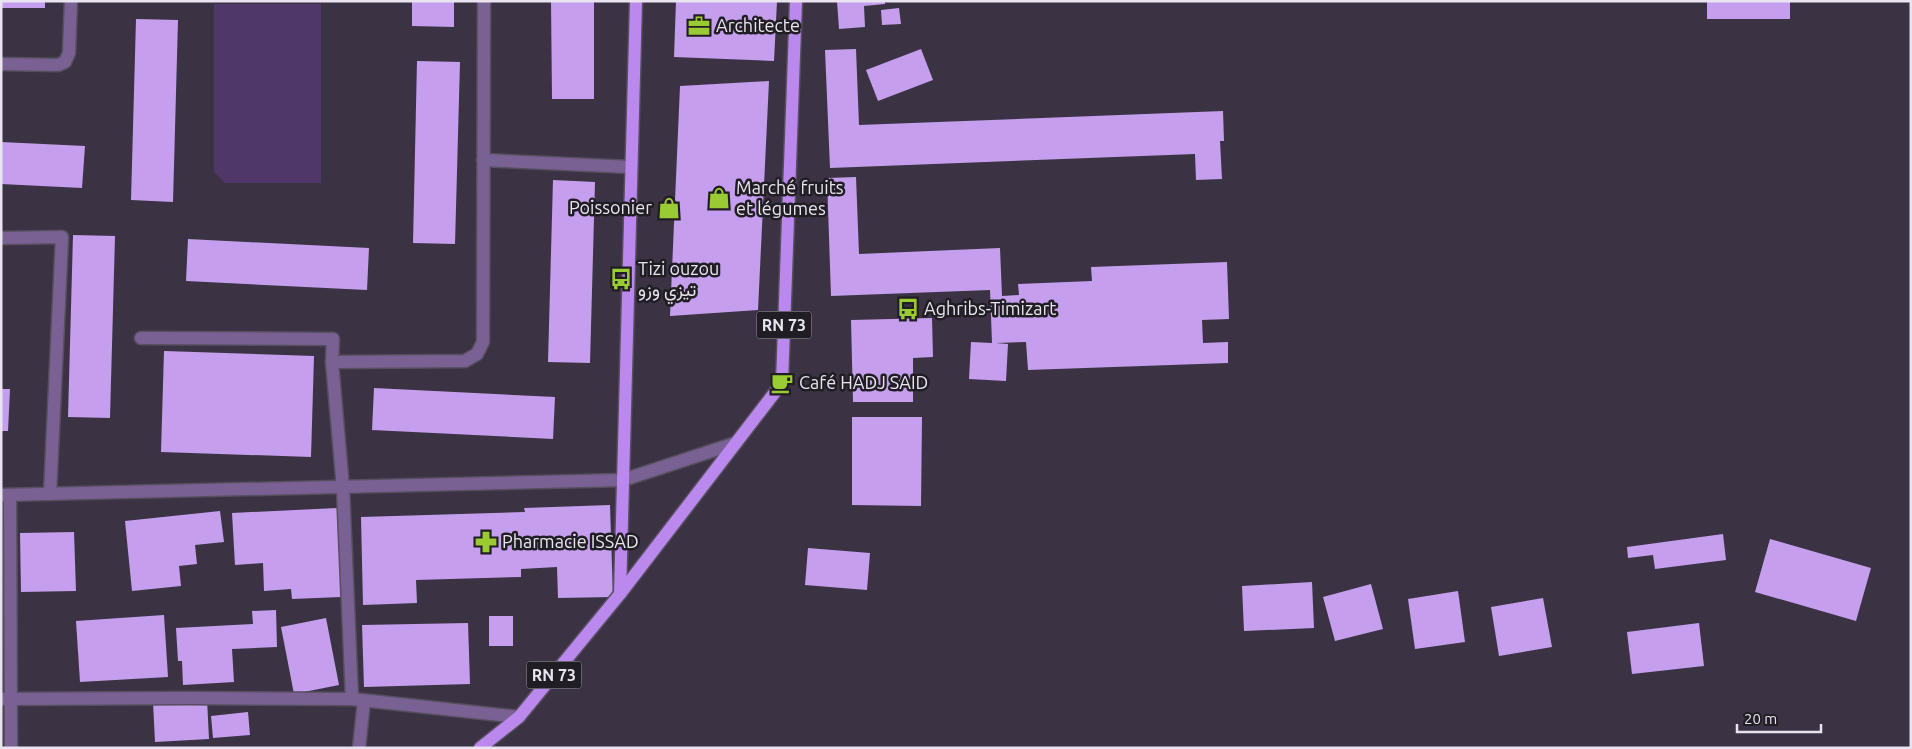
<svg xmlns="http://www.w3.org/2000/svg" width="1912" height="749" viewBox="0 0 1912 749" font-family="Ubuntu,Vazirmatn,sans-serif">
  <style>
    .green { fill: #503769 }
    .building { fill: #c59fee }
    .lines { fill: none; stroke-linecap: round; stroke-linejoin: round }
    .minor-casing { stroke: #574f5f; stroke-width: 15 }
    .major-casing { stroke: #574f5f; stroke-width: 15 }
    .minor { stroke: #796293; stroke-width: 12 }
    .major { stroke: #b8e; stroke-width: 12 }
    .labels { text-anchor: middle; stroke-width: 5; stroke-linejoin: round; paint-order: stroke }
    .shield { fill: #201d24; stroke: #ada8b2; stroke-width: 1 }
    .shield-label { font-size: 16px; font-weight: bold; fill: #e9e4ef }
    .poi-label { font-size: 18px; fill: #e9e4ef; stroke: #201d24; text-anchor: start }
  </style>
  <rect width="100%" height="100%" fill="#3b3343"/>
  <path class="green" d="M214 4H321V183H225L214 172Z"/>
  <g class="building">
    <rect x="1" y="1" width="44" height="7"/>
    <path d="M412 1H454V27L412 26Z"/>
    <path d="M551 1H594V99H552Z"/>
    <path d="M676 1H777L774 61 674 57Z"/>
    <path d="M837 1H885V4L864 6 865 27 839 29Z"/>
    <rect x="1707" y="1" width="83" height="18"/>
    <path d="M899 8 901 24 882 25 881 10Z"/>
    <path d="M136 19 178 20 173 202 131 200Z"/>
    <path d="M856 49 859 125 1223 111 1224 141H1220L1222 179 1196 180 1195 154 830 168 825 50Z"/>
    <path d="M921 49 933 80 878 101 866 70Z"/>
    <path d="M417 61 460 62 455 244 413 243Z"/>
    <path d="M769 81 758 310 670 316 680 86Z"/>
    <path d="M1 142 85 146 82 188 1 184Z"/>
    <path d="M856 177 859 254 1000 248 1002 296 1019 295 1018 284 1092 281 1091 267 1227 262 1229 319 1202 320 1203 343 1228 342V363L1028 370 1026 342 996 343 1008 344 1006 381 969 379 971 342 992 343 990 290 831 296 827 178Z"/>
    <path d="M553 180 595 182 590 363 548 362Z"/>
    <path d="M73 235 115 236 110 418 68 417Z"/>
    <path d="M188 239 369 248 367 290 186 281Z"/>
    <path d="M932 318 933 357 913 358V402H853L851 320Z"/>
    <path d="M164 351 314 356 311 457 161 452Z"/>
    <path d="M374 388 555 397 553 439 372 430Z"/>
    <path d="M1 389H10L8 431H1Z"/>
    <path d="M852 417H922L921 506 852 505Z"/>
    <path d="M610 505 613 597 558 598 557 567 521 569V577L416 580 417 603 363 605 361 517 525 512 524 508Z"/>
    <path d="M337 508 341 597 292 599 291 589 264 591 263 563 235 565 232 513Z"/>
    <path d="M220 511 224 542 195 545 197 564 179 566 181 586 132 591 125 521Z"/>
    <path d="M74 532 76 591 21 592 20 533Z"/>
    <path d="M1723 534 1726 560 1655 569 1653 555 1628 558 1627 547Z"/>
    <path d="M1770 539 1871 568 1856 621 1755 592Z"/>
    <path d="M808 548 870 553 867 590 805 585Z"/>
    <path d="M1312 582 1314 628 1244 631 1242 586Z"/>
    <path d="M1371 584 1383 629 1335 641 1323 597Z"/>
    <path d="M1458 591 1465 642 1415 649 1408 599Z"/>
    <path d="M1543 598 1552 647 1499 656 1491 607Z"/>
    <path d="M276 610 277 647 232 649 234 682 183 685 182 661H178L176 628 253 624 252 611Z"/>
    <path d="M164 615 168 677 80 682 76 621Z"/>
    <rect x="489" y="616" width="24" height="30"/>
    <path d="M326 618 339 685 294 694 281 627Z"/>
    <path d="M468 623 470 684 364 687 362 625Z"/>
    <path d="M1699 623 1704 666 1632 674 1627 632Z"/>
    <path d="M207 699 209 739 155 742 153 702Z"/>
    <path d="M248 712 250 735 213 738 211 716Z"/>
  </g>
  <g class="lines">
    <g class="minor-casing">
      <g id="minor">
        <path d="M1 64 58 65 65 62 69 53 71 1"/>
        <path d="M483 160 631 167"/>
        <path d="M1 238 62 237 50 494"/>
        <path d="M141 338 333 339 332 362 343 488 352 699"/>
        <path d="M332 362 465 361 477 354 483 342 484 1"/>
        <path d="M1 495 623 480 736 443"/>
        <path d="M10 495 11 748"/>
        <path d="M1 699 188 698 352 699 519 717"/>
        <path d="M359 748 364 701"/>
      </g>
    </g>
    <g class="major-casing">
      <g id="major">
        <path d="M620 594 636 1"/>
        <path d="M480 748 519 717 620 594 782 383 796 1"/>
      </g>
    </g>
    <use href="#minor" class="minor"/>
    <use href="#major" class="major"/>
  </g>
  <defs>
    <g id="office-bare" transform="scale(1.725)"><path d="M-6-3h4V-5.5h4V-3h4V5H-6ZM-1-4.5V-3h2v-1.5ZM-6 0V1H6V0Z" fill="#9bcb33" stroke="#201d24" stroke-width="2.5" paint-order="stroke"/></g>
    <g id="shop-bare" transform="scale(1.725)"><path d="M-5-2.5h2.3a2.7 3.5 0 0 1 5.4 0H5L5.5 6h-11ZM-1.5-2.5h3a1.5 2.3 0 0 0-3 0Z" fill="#9bcb33" stroke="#201d24" stroke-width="2.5" paint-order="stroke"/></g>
    <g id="bus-bare" transform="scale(1.725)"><path d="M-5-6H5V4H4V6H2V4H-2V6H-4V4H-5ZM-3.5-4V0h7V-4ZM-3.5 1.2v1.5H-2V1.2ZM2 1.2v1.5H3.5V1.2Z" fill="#9bcb33" stroke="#201d24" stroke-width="2.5" paint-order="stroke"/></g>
    <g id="cafe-bare" transform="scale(1.725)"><path d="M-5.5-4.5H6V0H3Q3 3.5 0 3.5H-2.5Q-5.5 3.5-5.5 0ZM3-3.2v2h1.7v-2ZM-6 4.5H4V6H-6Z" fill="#9bcb33" stroke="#201d24" stroke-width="2.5" paint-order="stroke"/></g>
    <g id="pharmacy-bare" transform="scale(1.725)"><path d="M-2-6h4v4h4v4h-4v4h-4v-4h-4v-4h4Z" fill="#9bcb33" stroke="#201d24" stroke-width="2.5" paint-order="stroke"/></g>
  </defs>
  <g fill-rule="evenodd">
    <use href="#office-bare" x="699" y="26"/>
    <use href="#shop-bare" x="719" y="198"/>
    <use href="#shop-bare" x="669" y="208"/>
    <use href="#bus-bare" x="621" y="279"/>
    <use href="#bus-bare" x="908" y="309"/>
    <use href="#cafe-bare" x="782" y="383"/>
    <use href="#pharmacy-bare" x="486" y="542"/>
  </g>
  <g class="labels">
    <g class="shield">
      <rect x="756.5" y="311.5" width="55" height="27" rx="4"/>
      <rect x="526.5" y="661.5" width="55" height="27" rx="4"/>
    </g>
    <g class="shield-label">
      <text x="784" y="331">RN 73</text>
      <text x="554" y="681">RN 73</text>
    </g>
    <g class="poi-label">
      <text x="716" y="32">Architecte</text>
      <text x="736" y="194">Marché fruits<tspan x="736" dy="21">et légumes</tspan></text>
      <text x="652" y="214" text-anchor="end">Poissonier</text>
      <text x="638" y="275">Tizi ouzou<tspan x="638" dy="21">تيزي وزو</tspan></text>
      <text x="924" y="315">Aghribs-Timizart</text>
      <text x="799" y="389">Café HADJ SAID</text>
      <text x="502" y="548">Pharmacie ISSAD</text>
    </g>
  </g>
  <rect width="1912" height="749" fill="none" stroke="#e9e4ef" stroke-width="5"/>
  <path d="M1737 724v8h84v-8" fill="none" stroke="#e9e4ef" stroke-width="2.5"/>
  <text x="1744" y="724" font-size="15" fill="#e9e4ef" stroke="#201d24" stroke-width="4" paint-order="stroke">20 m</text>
</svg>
